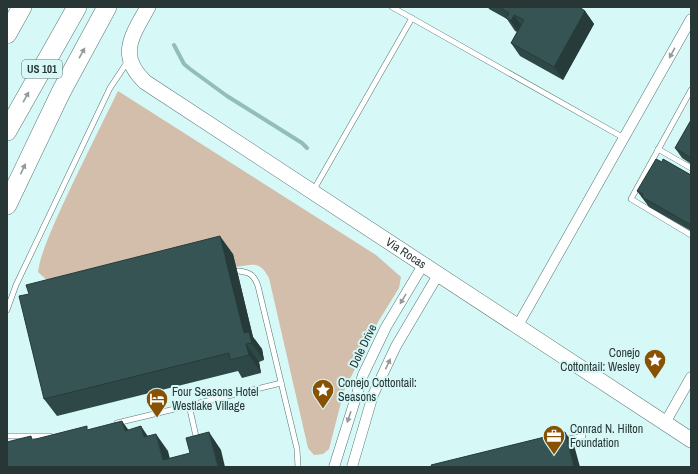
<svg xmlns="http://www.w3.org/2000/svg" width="698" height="474" viewBox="0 0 698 474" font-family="'Archivo Narrow',sans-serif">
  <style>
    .green { fill: #d2beaa }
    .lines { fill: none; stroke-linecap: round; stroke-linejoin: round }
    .stream { stroke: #92bdbb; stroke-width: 4 }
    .lane-casing { stroke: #567574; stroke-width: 6 }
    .street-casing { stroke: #567574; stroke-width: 11 }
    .secondary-casing { stroke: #567574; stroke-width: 16 }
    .highway-casing { stroke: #567574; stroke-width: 20 }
    .lane { stroke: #fff; stroke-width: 5 }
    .street { stroke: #fff; stroke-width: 10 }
    .secondary { stroke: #fff; stroke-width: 15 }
    .highway { stroke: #fff; stroke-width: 19 }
    .wall { fill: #2e4847 }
    .shaded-wall { fill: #263b3a }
    .building { fill: #365453; stroke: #263b3a }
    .oneway { fill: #949a9a }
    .labels { text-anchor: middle; stroke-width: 4; stroke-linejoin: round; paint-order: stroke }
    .shield { fill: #d6f8f7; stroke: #5c706f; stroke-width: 1 }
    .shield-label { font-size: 11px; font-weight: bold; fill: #283635 }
    .street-label { font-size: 12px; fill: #283635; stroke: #d6f8f7 }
    .poi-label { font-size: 12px; fill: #283635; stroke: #d6f8f7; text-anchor: start }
  </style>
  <rect width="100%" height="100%" fill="#d6f8f7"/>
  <path class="green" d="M118 91 376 255 401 277 399 288 378 322 344 391 329 449 323 454 314 455 308 448 269 278C260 261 254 264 236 267L233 254 50 283 38 272C41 252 50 234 58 215 77 173 98 132 118 91Z"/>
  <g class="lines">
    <path class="stream" d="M174 45 184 64 190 69 227 96 302 143 307 148"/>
    <g class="lane-casing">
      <g id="lane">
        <path d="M392 7 624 138"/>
        <path d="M691 90 631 199 691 235"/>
        <path d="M658 149 691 168"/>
        <path d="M313 191 412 18"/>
        <path d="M238 271C250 272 254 275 258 286L297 449 298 467"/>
        <path d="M7 310 16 285 110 88 128 61"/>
        <path d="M189 405 197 441"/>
        <path d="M117 423 281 383"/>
        <path d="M7 436H50"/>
        <path d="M564 440 583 436"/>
      </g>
    </g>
    <g class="street-casing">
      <g id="street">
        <path d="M517 327 691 19"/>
        <path d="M665 423 691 377"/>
        <path d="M334 467 363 375 386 327 423 265"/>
        <path d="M352 467 373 395 396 346 438 275"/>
      </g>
    </g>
    <g class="secondary-casing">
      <g id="secondary">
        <path id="s1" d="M148 7C132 36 117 55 145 82L691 440"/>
      </g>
    </g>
    <g class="highway-casing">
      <g id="highway">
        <path d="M7 34 22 7"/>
        <path d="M7 131 77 7"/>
        <path d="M7 205 61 92 107 7"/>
      </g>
    </g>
    <use href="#lane" class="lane"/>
    <use href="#street" class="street"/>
    <use href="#secondary" class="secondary"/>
    <use href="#highway" class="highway"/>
  </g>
  <g class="wall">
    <path d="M488 7H579L585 11 594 24 563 80 520 56 511 43 517 32 515 31 507 19 489 9Z"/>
    <path d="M691 120V164L682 158 675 148Z"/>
    <path d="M662 162 691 175V231L649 207 637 191Z"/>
    <path d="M233 254 253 337 262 349 264 360 259 362 261 373 242 378 238 371 57 416 44 399Z"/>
  </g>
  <g class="shaded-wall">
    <path d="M585 11 594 24 563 80 554 67Z"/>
    <path d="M514 15 523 28 520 34 511 21Z"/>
    <path d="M220 236 233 254 253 337 262 349 264 360 244 333Z"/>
    <path d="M246 344 259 362 261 373 249 355Z"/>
    <path d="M122 421 135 439 125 431Z"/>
    <path d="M141 426 153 444 144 437Z"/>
    <path d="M209 432 221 450 225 467H218Z"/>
    <path d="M565 432 574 445 580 467H574Z"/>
    <path d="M156 434 168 451 172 467 163 460Z"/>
  </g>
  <g class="building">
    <path d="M499 7H579L585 11 554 67 511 43 524 20 514 15 511 21 506 18 509 13Z"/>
    <path d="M691 120V158L675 148Z"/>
    <path d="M656 159 662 162 663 159 691 175V225L642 197 643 194 637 191Z"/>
    <path d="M220 236 244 333 249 332 252 343 246 344 249 355 230 360 229 353 44 399 19 296 29 294 26 285Z"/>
    <path d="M122 421 125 431 141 426 144 437 156 434 163 460 190 453 186 438 209 432 218 467H7V442L31 436 32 440 87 426V430Z"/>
    <path d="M565 432 574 467H432L431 465Z"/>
  </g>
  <defs><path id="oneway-solid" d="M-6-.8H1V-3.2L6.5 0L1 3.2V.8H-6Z"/></defs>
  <g class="oneway">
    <use href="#oneway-solid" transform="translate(82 53) rotate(-61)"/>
    <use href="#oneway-solid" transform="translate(672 53) rotate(119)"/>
    <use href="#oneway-solid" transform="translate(26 97) rotate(-61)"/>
    <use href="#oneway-solid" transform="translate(23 169) rotate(-65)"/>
    <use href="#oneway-solid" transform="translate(403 299) rotate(121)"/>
    <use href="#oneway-solid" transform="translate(388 364) rotate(-65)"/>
    <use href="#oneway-solid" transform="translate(349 417) rotate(109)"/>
  </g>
  <defs>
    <g id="sight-pin" transform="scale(1.15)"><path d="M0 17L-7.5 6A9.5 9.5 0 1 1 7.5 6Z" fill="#895203" stroke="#d6f8f7"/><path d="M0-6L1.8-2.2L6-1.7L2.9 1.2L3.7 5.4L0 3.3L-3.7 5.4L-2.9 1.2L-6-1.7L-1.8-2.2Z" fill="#fff"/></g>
    <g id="hotel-pin" transform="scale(1.15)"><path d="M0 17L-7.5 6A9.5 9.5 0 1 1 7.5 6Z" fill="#895203" stroke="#d6f8f7"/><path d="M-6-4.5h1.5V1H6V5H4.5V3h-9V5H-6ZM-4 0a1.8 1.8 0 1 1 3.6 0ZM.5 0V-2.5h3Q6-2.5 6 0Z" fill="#fff"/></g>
    <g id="office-pin" transform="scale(1.15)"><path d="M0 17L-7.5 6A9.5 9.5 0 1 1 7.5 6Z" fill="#895203" stroke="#d6f8f7"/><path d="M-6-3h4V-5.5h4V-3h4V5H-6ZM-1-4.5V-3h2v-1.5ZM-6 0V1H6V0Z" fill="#fff"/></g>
  </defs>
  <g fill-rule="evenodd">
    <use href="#sight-pin" x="655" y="360"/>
    <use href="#sight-pin" x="323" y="390"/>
    <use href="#hotel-pin" x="157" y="399"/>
    <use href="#office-pin" x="554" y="436"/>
  </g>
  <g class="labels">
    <rect class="shield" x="22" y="60" width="40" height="18" rx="3"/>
    <g class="shield-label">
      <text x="42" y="73">US 101</text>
    </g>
    <g class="street-label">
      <text dy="4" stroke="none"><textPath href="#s1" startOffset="396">Via Rocas</textPath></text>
      <text transform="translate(363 346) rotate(-64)" y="4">Dole Drive</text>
    </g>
    <g class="poi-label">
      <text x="640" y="357" text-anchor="end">Conejo<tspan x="640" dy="14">Cottontail: Wesley</tspan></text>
      <text x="338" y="387">Conejo Cottontail:<tspan x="338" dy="14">Seasons</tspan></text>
      <text x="172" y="396">Four Seasons Hotel<tspan x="172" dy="14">Westlake Village</tspan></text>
      <text x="570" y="433">Conrad N. Hilton<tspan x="570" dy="14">Foundation</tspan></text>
    </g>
  </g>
  <rect width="698" height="474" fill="none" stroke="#283635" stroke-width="16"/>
</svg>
